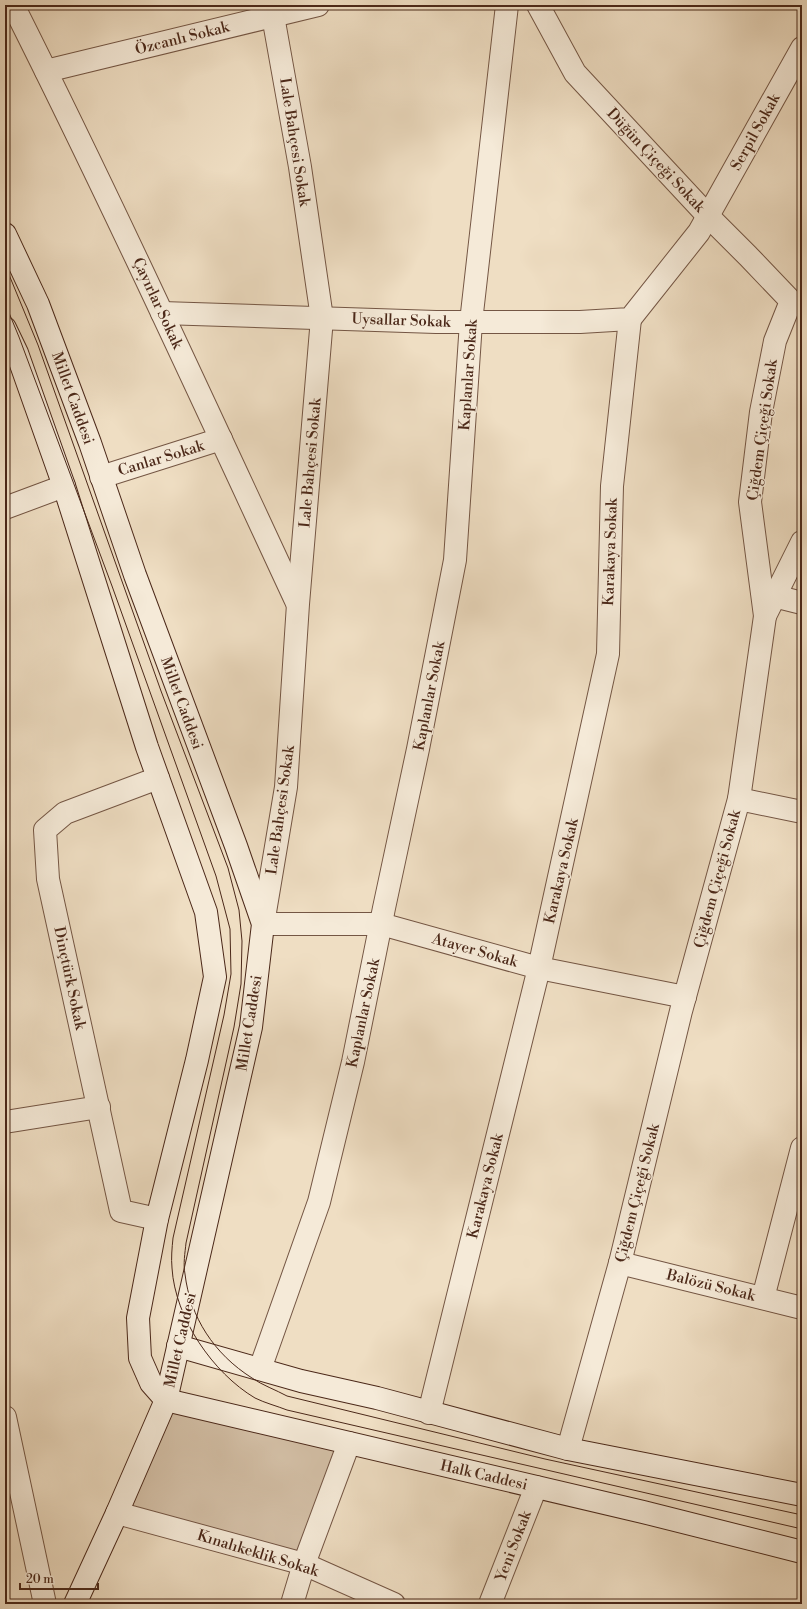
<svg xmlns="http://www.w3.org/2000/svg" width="807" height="1609" viewBox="0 0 807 1609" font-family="'Libre Bodoni',serif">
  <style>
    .green { fill: #d3bfa6; stroke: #8f7460 }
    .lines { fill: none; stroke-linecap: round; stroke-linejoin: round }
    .street-casing { stroke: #745644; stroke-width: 24 }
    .secondary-casing { stroke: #4b2819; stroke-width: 24 }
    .street { stroke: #f5ead8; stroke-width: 22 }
    .secondary { stroke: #f5ead8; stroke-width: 22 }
    .tram { stroke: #4b2819; stroke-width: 1 }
    .labels { text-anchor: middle; stroke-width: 3; stroke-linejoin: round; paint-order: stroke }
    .street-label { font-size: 15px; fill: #4b2819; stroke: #f5ead8 }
  </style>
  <rect width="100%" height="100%" fill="#efdec3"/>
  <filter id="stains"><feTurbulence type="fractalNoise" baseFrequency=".005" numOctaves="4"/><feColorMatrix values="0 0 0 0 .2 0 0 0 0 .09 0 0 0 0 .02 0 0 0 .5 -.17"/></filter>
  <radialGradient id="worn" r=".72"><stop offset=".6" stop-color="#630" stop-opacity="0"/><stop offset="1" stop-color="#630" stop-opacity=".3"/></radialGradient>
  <path class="green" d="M166 1400 349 1443 304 1564 117 1513Z"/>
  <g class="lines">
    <g class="street-casing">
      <g id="street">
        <path d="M13 5C112 202 204 403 297 603"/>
        <path d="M268 5 273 16 300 167 322 318 298 604 286 787 263 924H381L539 968 685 997"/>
        <path d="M538 5 575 73 708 216 748 256 791 301 775 341 761 412 750 502 765 616 739 799 681 1011 620 1263 568 1449"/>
        <path d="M46 71 318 5"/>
        <path d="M162 313 436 322H580L630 319 699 232 802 48"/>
        <path d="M101 477 221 439"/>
        <path d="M5 508 64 486"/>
        <path d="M774 596 802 603"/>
        <path d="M765 616 802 542"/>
        <path d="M739 799 802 812"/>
        <path d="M5 1122 99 1107"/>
        <path d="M157 1219 121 1211 48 879 45 830 65 813 158 778"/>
        <path d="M620 1263 802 1308"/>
        <path d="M763 1298 802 1148"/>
        <path d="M260 1369 319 1202 353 1062 384 908 418 749 455 560 471 322 507 5"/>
        <path d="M429 1413 539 968 608 654 612 486 630 319"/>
        <path d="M5 1417 45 1604"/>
        <path d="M117 1513 304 1564 394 1604"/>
        <path d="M292 1604 304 1564 349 1443"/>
        <path d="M490 1604 536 1487"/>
      </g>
    </g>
    <g class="secondary-casing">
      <g id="secondary">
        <path d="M5 234 38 304 90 443 135 575 236 846 263 924 251 1027 166 1400 117 1513 75 1604"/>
        <path d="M5 328 17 353 64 486 147 747 206 912 215 977 197 1060 157 1219 138 1318 140 1358 151 1383 166 1400"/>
        <path d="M178 1346 301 1381 377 1398 568 1449 802 1495"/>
        <path d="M166 1400 643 1512 802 1552"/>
      </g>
    </g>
    <use href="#street" class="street"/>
    <use href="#secondary" class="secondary"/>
    <g class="tram">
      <path d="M5 265 38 345 161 691 228 868 239 910 242 941 241 984 234 1027 186 1243C185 1253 183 1264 185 1274 190 1317 214 1354 252 1378 262 1385 276 1390 287 1396L545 1459 802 1515"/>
      <path d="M5 303 19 337 112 586 216 876 230 929 231 974 224 1015 173 1238C172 1248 171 1258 172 1268 175 1318 213 1373 255 1398 265 1403 277 1406 287 1410L802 1529"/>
    </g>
  </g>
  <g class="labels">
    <g class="street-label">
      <text transform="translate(182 38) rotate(-14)" y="5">Özcanlı Sokak</text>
      <text transform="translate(755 132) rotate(-61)" y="5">Serpil Sokak</text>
      <text transform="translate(295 142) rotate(81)" y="5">Lale Bahçesi Sokak</text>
      <text transform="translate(656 160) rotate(47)" y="5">Düğün Çiçeği Sokak</text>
      <text transform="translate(158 303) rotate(65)" y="5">Çayırlar Sokak</text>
      <text transform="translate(401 320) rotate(2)" y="5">Uysallar Sokak</text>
      <text transform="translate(468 375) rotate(-86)" y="5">Kaplanlar Sokak</text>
      <text transform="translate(73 398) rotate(70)" y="5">Millet Caddesi</text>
      <text transform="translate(762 430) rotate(-82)" y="5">Çiğdem Çiçeği Sokak</text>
      <text transform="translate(161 458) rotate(-17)" y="5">Canlar Sokak</text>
      <text transform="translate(310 463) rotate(-85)" y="5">Lale Bahçesi Sokak</text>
      <text transform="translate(610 552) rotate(-88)" y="5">Karakaya Sokak</text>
      <text transform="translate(429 696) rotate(-79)" y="5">Kaplanlar Sokak</text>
      <text transform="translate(182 703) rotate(70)" y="5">Millet Caddesi</text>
      <text transform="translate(280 810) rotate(-82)" y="5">Lale Bahçesi Sokak</text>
      <text transform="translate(561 871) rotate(-77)" y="5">Karakaya Sokak</text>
      <text transform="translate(717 879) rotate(-75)" y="5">Çiğdem Çiçeği Sokak</text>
      <text transform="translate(475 950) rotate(16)" y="5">Atayer Sokak</text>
      <text transform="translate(70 978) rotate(78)" y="5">Dinçtürk Sokak</text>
      <text transform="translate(363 1013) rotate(-78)" y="5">Kaplanlar Sokak</text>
      <text transform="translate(249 1023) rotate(-81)" y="5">Millet Caddesi</text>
      <text transform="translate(485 1186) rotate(-76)" y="5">Karakaya Sokak</text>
      <text transform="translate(637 1193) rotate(-76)" y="5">Çiğdem Çiçeği Sokak</text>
      <text transform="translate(711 1285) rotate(14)" y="5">Balözü Sokak</text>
      <text transform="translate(180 1340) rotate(-77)" y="5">Millet Caddesi</text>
      <text transform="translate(484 1475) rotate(13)" y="5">Halk Caddesi</text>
      <text transform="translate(513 1546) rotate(-69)" y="5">Yeni Sokak</text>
      <text transform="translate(258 1553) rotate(17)" y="5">Kınalıkeklik Sokak</text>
    </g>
  </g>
  <rect width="807" height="1609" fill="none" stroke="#efdec3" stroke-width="20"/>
  <rect x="6" y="6" width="795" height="1597" fill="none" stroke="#4b2819" stroke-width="2"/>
  <rect x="10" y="10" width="787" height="1589" fill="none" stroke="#4b2819"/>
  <path d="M20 1583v6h78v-6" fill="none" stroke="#4b2819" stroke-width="2"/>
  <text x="26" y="1583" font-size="12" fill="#4b2819" stroke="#f5ead8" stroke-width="3" paint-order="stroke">20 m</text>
  <rect width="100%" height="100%" filter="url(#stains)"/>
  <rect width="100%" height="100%" fill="url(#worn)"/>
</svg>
